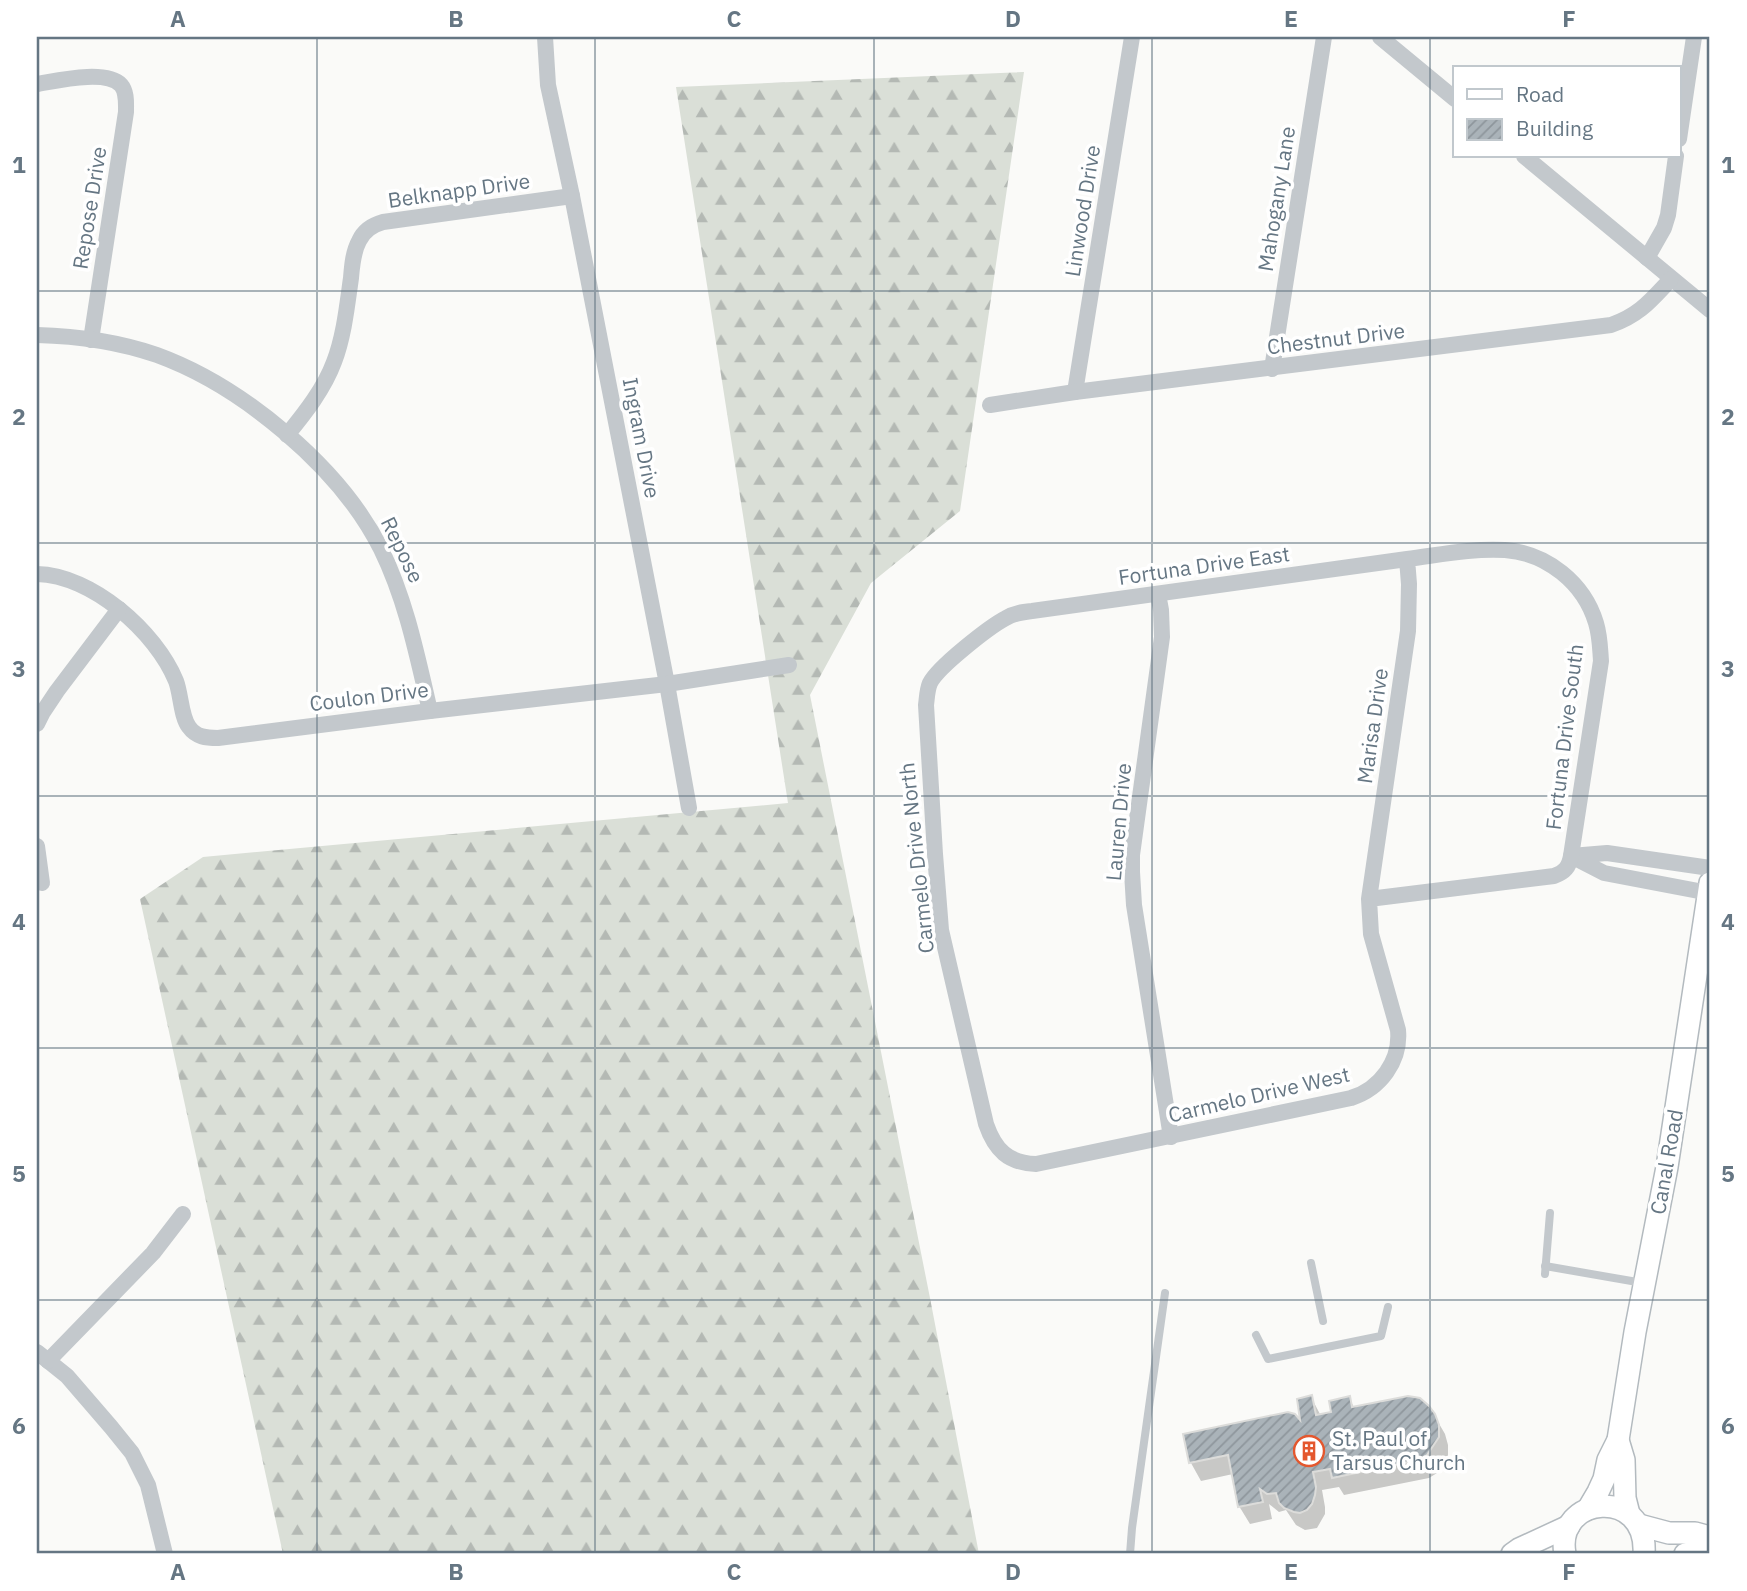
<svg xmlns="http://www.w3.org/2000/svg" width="1747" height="1591" viewBox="0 0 1747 1591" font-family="'IBM Plex Sans',sans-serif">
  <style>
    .forest { fill: url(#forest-firs) }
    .shadow { fill: #0003 }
    .building { fill: url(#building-hatch); stroke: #dcdcda; stroke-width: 2 }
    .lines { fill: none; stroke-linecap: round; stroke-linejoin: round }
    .secondary-casing { stroke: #b3babf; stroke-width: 24 }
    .lane { stroke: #c3c8cc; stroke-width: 8 }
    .street { stroke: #c3c8cc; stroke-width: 16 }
    .secondary { stroke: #fff; stroke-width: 21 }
    .grid { fill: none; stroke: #657683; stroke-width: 2; stroke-opacity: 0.55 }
    .labels { text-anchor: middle; stroke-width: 7; stroke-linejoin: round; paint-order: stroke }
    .street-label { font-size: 21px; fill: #657683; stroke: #fff }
    .poi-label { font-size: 21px; fill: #657683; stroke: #fff; text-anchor: start }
    .neatline { fill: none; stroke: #657683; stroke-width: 2.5 }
    .grid-label { font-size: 23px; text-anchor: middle; font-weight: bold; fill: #657683 }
  </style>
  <defs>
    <pattern id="forest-firs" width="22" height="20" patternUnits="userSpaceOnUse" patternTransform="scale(1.75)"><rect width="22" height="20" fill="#dadfd7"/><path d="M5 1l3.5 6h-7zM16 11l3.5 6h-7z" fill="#b4b9b4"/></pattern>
    <pattern id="building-hatch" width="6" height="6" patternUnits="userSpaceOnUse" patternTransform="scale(1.75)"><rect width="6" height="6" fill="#aab3b9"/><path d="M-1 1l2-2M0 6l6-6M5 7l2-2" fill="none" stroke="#8e969c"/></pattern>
  </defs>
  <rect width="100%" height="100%" fill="#fafaf8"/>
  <path class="forest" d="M1024 72 960 511 871 583 810 695 930 1298 979 1554H283L140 899 203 857 788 803 676 87Z"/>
  <path class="shadow" d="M1311 1397 1321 1416 1333 1413 1349 1398 1355 1409 1434 1415 1445 1434 1448 1445V1456L1437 1473 1429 1478 1344 1495 1339 1487 1322 1490 1325 1507V1514L1317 1528 1305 1530 1296 1525 1286 1510 1279 1512 1269 1504 1272 1519 1250 1524 1239 1506 1233 1474 1201 1481 1191 1463 1185 1435 1303 1425Z"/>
  <path class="building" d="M1312 1395 1316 1415 1331 1412 1329 1401 1350 1396 1352 1407 1408 1396 1420 1398 1429 1406 1435 1414 1439 1425V1437L1427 1455 1418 1460 1332 1478 1330 1469 1313 1472 1316 1487 1315 1495 1312 1504 1307 1510 1300 1513 1294 1512 1284 1508 1279 1503 1276 1493 1267 1494 1260 1489 1263 1502 1238 1507 1228 1455 1189 1463 1183 1434 1288 1412 1295 1414 1300 1420 1297 1399Z"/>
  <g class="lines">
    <g class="secondary-casing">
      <g id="secondary">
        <path d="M1618 1440 1624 1460 1625 1498 1629 1514"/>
        <path d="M1588 1509 1598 1492 1604 1479 1608 1460 1618 1440 1635 1332 1667 1167 1710 883"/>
        <path d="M1639 1525 1669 1533H1695L1710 1537"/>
        <path d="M1512 1554 1519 1549 1569 1526"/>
        <path d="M1565 1554C1554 1495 1648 1486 1644 1554"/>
        <path d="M1685 1554 1698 1551 1710 1543"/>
      </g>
    </g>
    <g class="lane">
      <path d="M1311 1263 1323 1321"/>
      <path d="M1545 1266 1643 1283"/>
      <path d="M1545 1274 1550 1213"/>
      <path d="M1256 1335 1268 1359 1381 1336 1388 1307"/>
      <path d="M1130 1554 1132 1528 1165 1293"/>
    </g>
    <g class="street">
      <path d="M545 37 548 85 572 196 667 684 689 808"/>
      <path d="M1380 37 1455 99"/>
      <path d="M37 84C56 81 106 69 121 85 127 92 126 103 126 112L91 340"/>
      <path d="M1679 139 1694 37"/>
      <path d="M1524 156 1710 310"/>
      <path d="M1647 258 1664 228 1668 215 1676 156"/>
      <path d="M37 335C76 336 119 342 157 355 242 386 340 467 381 549 406 600 417 655 430 711"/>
      <path d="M1272 369 1324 37"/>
      <path d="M1075 392 1132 37"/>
      <path d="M990 405 1075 392 1611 325C1640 315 1651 300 1671 279"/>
      <path d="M287 435C305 413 324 389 334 362 344 336 347 306 351 278 352 266 353 252 359 241 364 230 372 225 383 222L572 196"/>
      <path d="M37 574C92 575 156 632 176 681 181 694 181 717 189 727 196 737 206 738 218 738L430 711 667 684 789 665"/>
      <path d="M1158 594 1161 610 1162 637 1132 855V872L1134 905 1171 1137"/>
      <path d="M37 724 43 712 57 691 119 609"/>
      <path d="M37 846 42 883"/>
      <path d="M1709 893 1604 873 1571 856 1607 853 1710 868"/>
      <path d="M1369 899 1554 876C1565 872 1569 867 1571 856L1601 661C1600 648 1600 636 1596 623 1584 583 1547 553 1505 550 1472 548 1439 555 1407 559L1032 611C1023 612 1014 613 1006 618 989 627 938 667 930 683 927 690 927 698 926 705L935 854 941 930 986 1124C995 1150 1008 1163 1036 1164L1351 1098C1380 1089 1401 1061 1398 1030L1371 934 1369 899 1408 631 1409 584 1407 559"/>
      <path d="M37 1352 67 1376 111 1427 132 1453 148 1485 165 1554"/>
      <path d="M48 1361 153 1253 183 1214"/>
    </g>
    <use href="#secondary" class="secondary"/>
  </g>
  <path class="grid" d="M317 37V1554M595 37V1554M874 37V1554M1152 37V1554M1430 37V1554M37 291H1710M37 543H1710M37 796H1710M37 1048H1710M37 1300H1710"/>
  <defs>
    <g id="building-ring" transform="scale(1.575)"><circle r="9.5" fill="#fff" stroke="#e4572e" stroke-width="1.5"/><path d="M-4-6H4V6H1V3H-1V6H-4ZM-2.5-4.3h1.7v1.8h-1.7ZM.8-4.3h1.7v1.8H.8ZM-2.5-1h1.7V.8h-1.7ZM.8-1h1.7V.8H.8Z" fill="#e4572e"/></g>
  </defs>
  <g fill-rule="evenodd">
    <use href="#building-ring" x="1309" y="1451"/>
  </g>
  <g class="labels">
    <g class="street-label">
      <text transform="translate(459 191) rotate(-8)" y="7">Belknapp Drive</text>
      <text transform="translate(1277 199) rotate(-81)" y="7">Mahogany Lane</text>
      <text transform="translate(90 208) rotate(-81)" y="7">Repose Drive</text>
      <text transform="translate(1083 211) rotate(-81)" y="7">Linwood Drive</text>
      <text transform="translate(1336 339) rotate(-7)" y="7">Chestnut Drive</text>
      <text transform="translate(641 438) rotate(79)" y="7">Ingram Drive</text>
      <text transform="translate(402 550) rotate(64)" y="7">Repose</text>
      <text transform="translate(1204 566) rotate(-8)" y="7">Fortuna Drive East</text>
      <text transform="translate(369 697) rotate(-7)" y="7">Coulon Drive</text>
      <text transform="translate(1373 726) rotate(-82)" y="7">Marisa Drive</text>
      <text transform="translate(1565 737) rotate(-83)" y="7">Fortuna Drive South</text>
      <text transform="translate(1119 822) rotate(-85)" y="7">Lauren Drive</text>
      <text transform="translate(917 858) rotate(-96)" y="7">Carmelo Drive North</text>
      <text transform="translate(1259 1095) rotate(-13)" y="7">Carmelo Drive West</text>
      <text transform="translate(1667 1162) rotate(-80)" y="7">Canal Road</text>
    </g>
    <g class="poi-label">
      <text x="1332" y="1446">St. Paul of<tspan x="1332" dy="24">Tarsus Church</tspan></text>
    </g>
  </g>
  <rect width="1747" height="1591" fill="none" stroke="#ffffff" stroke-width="77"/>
  <rect x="1453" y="66" width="228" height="91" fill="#ffffff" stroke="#c1c8cd" stroke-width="2"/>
  <rect x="1467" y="89" width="35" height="10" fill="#ffffff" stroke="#c1c8cd" stroke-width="2"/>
  <text x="1516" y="102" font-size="21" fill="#657683">Road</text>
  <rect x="1467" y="119" width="35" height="21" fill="url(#building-hatch)" stroke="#c1c8cd" stroke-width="2"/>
  <text x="1516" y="136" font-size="21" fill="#657683">Building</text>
  <rect x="38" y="38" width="1670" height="1514" class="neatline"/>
  <g class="grid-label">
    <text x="178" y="27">A</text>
    <text x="456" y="27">B</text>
    <text x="734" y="27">C</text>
    <text x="1013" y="27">D</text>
    <text x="1291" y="27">E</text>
    <text x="1569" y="27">F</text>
    <text x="19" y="173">1</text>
    <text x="1728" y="173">1</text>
    <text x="19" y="425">2</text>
    <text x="1728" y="425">2</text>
    <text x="19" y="677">3</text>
    <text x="1728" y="677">3</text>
    <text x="19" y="930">4</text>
    <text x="1728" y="930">4</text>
    <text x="19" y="1182">5</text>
    <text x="1728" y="1182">5</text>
    <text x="19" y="1434">6</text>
    <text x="1728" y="1434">6</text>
    <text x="178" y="1580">A</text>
    <text x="456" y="1580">B</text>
    <text x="734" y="1580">C</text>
    <text x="1013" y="1580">D</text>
    <text x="1291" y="1580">E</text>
    <text x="1569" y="1580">F</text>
  </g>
</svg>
